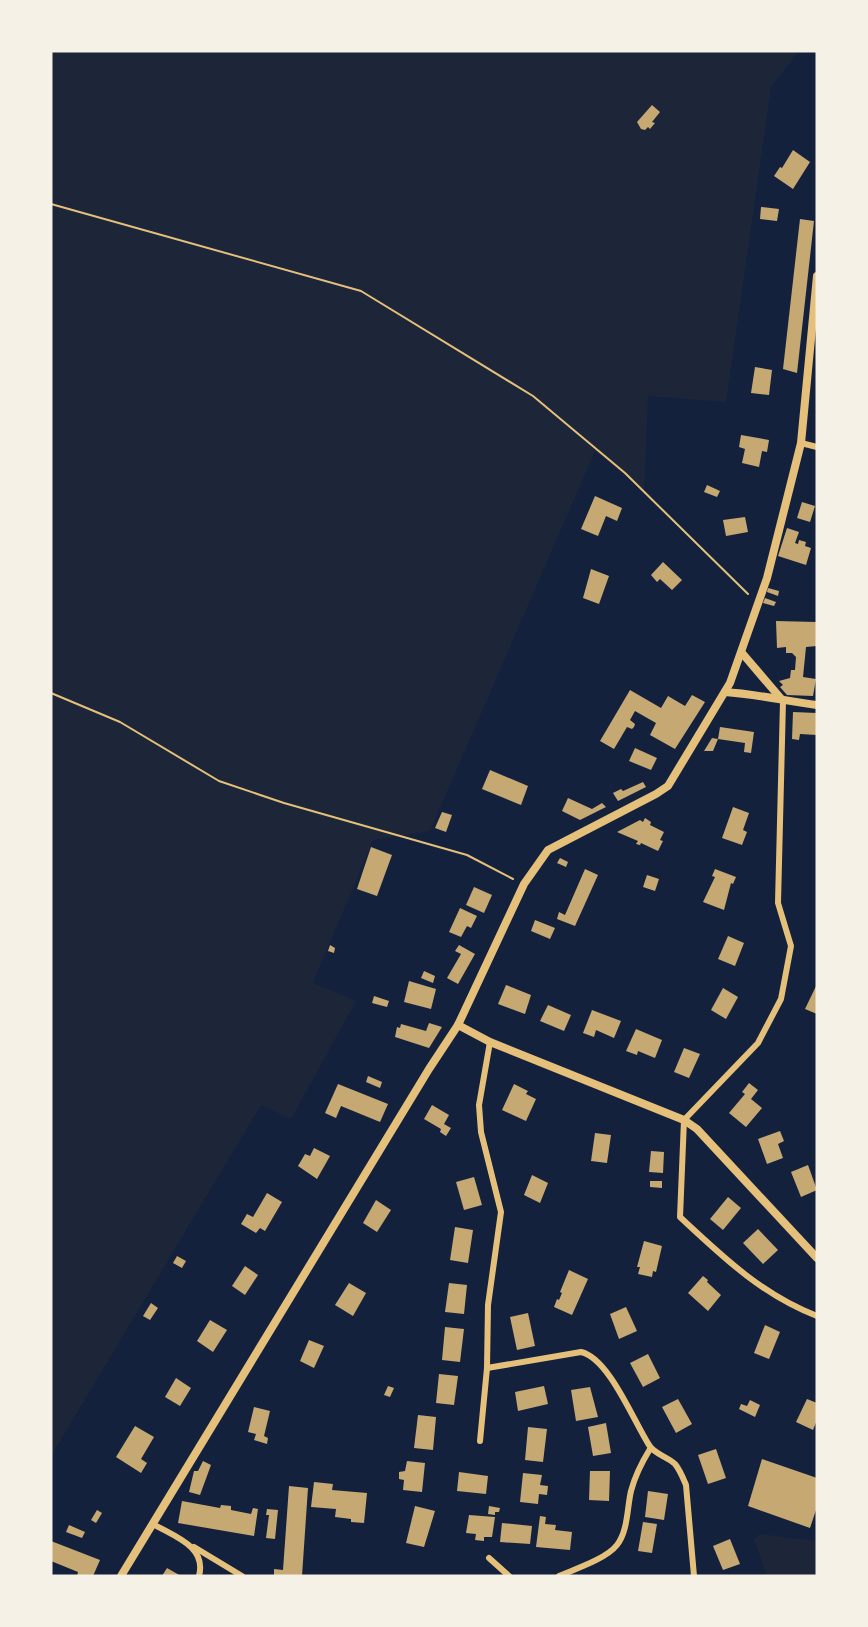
<svg xmlns="http://www.w3.org/2000/svg" width="868" height="1627" viewBox="0 0 868 1627" font-family="Literata,serif">
  <style>
    .green { fill: #1d2539 }
    .building { fill: #c6a872 }
    .lines { fill: none; stroke-linecap: round; stroke-linejoin: round }
    .path { stroke: #e5c07b; stroke-width: 2 }
    .minor { stroke: #e5c07b; stroke-width: 6 }
    .tertiary { stroke: #e5c07b; stroke-width: 8 }
  </style>
  <rect width="100%" height="100%" fill="#14213d"/>
  <g class="green">
    <path d="M51 51H799L771 87 726 402 648 396 644 491 595 451 430 831 373 840 313 983 356 1001 291 1119 261 1105 51 1456Z"/>
    <path d="M760 1534 817 1541V1576H767L754 1539Z"/>
  </g>
  <g class="building">
    <path d="M652 105 660 112 652 122 655 123 650 129 648 127 645 130 641 129 637 122Z"/>
    <path d="M793 150 810 162 793 189 774 176 780 167 782 168Z"/>
    <path d="M761 207 779 209 777 221 760 219Z"/>
    <path d="M800 219 814 221 797 373 783 369Z"/>
    <path d="M755 367 772 370 769 395 751 393Z"/>
    <path d="M741 435 769 440 767 452 762 451 759 467 742 463 745 449 739 447Z"/>
    <path d="M707 485 720 491 717 497 704 492Z"/>
    <path d="M595 496 622 508 617 521 606 516 598 536 581 529Z"/>
    <path d="M802 502 815 506 810 522 797 518Z"/>
    <path d="M745 517 748 532 726 536 723 520Z"/>
    <path d="M787 528 799 532 795 543 798 544 799 540 806 542 805 546 811 548 806 565 778 556Z"/>
    <path d="M663 562 682 580 672 590 660 579 657 582 651 575Z"/>
    <path d="M591 569 609 576 599 604 583 598Z"/>
    <path d="M768 588 779 591 778 596 767 592Z"/>
    <path d="M765 598 776 602 774 606 763 603Z"/>
    <path d="M776 621 817 622V646L806 647 803 677 816 679 813 696 787 695 780 687 783 685 779 681 790 678 791 670H795L796 657 792 653H786V647L777 648Z"/>
    <path d="M630 690 661 708 668 696 685 706 692 695 705 702 675 749 650 735 656 723 635 711 630 720 635 724 634 727 632 729 627 727 614 749 600 741Z"/>
    <path d="M793 712 817 713V735L800 734 799 740 792 739Z"/>
    <path d="M720 727 754 732 751 753 744 752 745 743 718 739 713 751H704L712 738 718 739Z"/>
    <path d="M635 748 657 758 651 770 629 761Z"/>
    <path d="M490 770 528 786 521 805 482 789Z"/>
    <path d="M643 782 646 787 618 801 613 793 621 789 623 791Z"/>
    <path d="M568 798 592 809 602 803 606 807 580 820 562 811Z"/>
    <path d="M733 807 749 813 743 830 747 832 742 845 722 838Z"/>
    <path d="M442 812 452 815 446 832 435 828Z"/>
    <path d="M645 818 651 822 650 825 664 832 660 840 663 841 658 851 641 843 640 845 636 844 638 841 617 832 640 820 643 822Z"/>
    <path d="M371 847 392 855 377 896 357 889Z"/>
    <path d="M560 858 568 862 566 867 557 863Z"/>
    <path d="M585 869 598 875 575 926 557 919 559 912 565 915Z"/>
    <path d="M715 869 736 877 733 884 731 883 724 910 703 902 715 877 712 876Z"/>
    <path d="M647 875 659 879 655 891 643 887Z"/>
    <path d="M474 887 492 895 484 913 466 905Z"/>
    <path d="M460 908 477 916 471 928 467 926 461 937 449 932Z"/>
    <path d="M535 920 555 928 550 939 531 931Z"/>
    <path d="M728 936 744 943 735 966 718 959Z"/>
    <path d="M330 945 335 948 334 953 328 951Z"/>
    <path d="M459 945 475 954 458 984 447 978 461 954 455 951Z"/>
    <path d="M424 971 435 976 433 983 421 978Z"/>
    <path d="M409 981 436 989 431 1009 404 1002Z"/>
    <path d="M817 984V1014L805 1009Z"/>
    <path d="M506 985 531 995 525 1014 498 1004Z"/>
    <path d="M723 988 738 997 726 1019 711 1010Z"/>
    <path d="M374 996 389 1001 387 1007 372 1003Z"/>
    <path d="M548 1005 571 1015 564 1031 540 1021Z"/>
    <path d="M592 1010 621 1021 614 1038 596 1030 594 1037 583 1033Z"/>
    <path d="M429 1023 442 1027 429 1048 395 1037 397 1027 400 1028 401 1024 426 1031Z"/>
    <path d="M636 1029 662 1040 655 1058 638 1051 637 1055 626 1051Z"/>
    <path d="M684 1048 700 1054 689 1078 674 1072Z"/>
    <path d="M368 1076 382 1082 380 1088 366 1082Z"/>
    <path d="M749 1083 758 1090 751 1099 762 1108 746 1127 729 1113 745 1094 742 1092Z"/>
    <path d="M338 1084 388 1104 380 1122 341 1106 336 1118 325 1113Z"/>
    <path d="M514 1084 528 1091 526 1094 536 1099 526 1121 502 1110Z"/>
    <path d="M432 1105 449 1115 444 1124 451 1128 446 1136 440 1132 441 1129 424 1119Z"/>
    <path d="M780 1131 784 1141 778 1144 783 1158 767 1164 758 1139Z"/>
    <path d="M595 1133 611 1135 607 1163 591 1161Z"/>
    <path d="M314 1148 330 1156 317 1179 298 1166 305 1154 310 1156Z"/>
    <path d="M651 1151 664 1152 663 1173 649 1172Z"/>
    <path d="M808 1165 817 1190 801 1197 791 1172Z"/>
    <path d="M532 1175 548 1183 540 1203 524 1195Z"/>
    <path d="M474 1177 482 1205 464 1210 456 1182Z"/>
    <path d="M650 1181H662V1188L650 1187Z"/>
    <path d="M267 1193 282 1202 265 1231 260 1228 256 1233 241 1224 247 1214 253 1217Z"/>
    <path d="M728 1197 741 1208 723 1230 710 1219Z"/>
    <path d="M376 1200 391 1210 377 1232 363 1223Z"/>
    <path d="M455 1227 473 1230 468 1263 450 1260Z"/>
    <path d="M758 1229 778 1250 763 1264 743 1243Z"/>
    <path d="M644 1241 662 1246 656 1272 653 1271 652 1277 638 1274 640 1267H637Z"/>
    <path d="M177 1256 186 1261 182 1268 173 1263Z"/>
    <path d="M245 1266 258 1275 245 1295 232 1286Z"/>
    <path d="M569 1270 588 1279 572 1315 554 1307 557 1299 559 1300 562 1293 560 1292Z"/>
    <path d="M703 1276 708 1280 707 1282 721 1295 708 1311 688 1293Z"/>
    <path d="M349 1283 366 1293 353 1316 335 1305Z"/>
    <path d="M449 1283 467 1285 464 1314 445 1312Z"/>
    <path d="M151 1303 158 1308 150 1320 143 1316Z"/>
    <path d="M626 1307 637 1331 619 1339 610 1314Z"/>
    <path d="M528 1313 535 1346 517 1350 510 1317Z"/>
    <path d="M210 1320 227 1330 213 1352 197 1341Z"/>
    <path d="M765 1325 780 1332 769 1359 754 1353Z"/>
    <path d="M445 1327 464 1329 460 1362 442 1360Z"/>
    <path d="M309 1340 324 1346 314 1368 300 1361Z"/>
    <path d="M648 1354 660 1378 643 1387 630 1363Z"/>
    <path d="M439 1374 458 1376 454 1405 436 1403Z"/>
    <path d="M176 1378 191 1388 180 1406 165 1397Z"/>
    <path d="M388 1386 394 1388 390 1397 384 1395Z"/>
    <path d="M544 1386 548 1404 518 1411 515 1392Z"/>
    <path d="M590 1387 598 1417 576 1421 571 1390Z"/>
    <path d="M678 1399 692 1424 676 1433 662 1407Z"/>
    <path d="M807 1399 817 1403V1420L813 1430 796 1422Z"/>
    <path d="M750 1400 760 1405 755 1417 739 1409 741 1404 747 1406Z"/>
    <path d="M254 1407 270 1411 264 1436 268 1438 267 1444 254 1440 256 1434 248 1432Z"/>
    <path d="M418 1415 436 1417 433 1450 414 1448Z"/>
    <path d="M606 1423 611 1453 593 1456 588 1427Z"/>
    <path d="M135 1426 154 1437 141 1459 147 1463 141 1473 116 1457Z"/>
    <path d="M528 1427 547 1429 543 1462 525 1460Z"/>
    <path d="M716 1449 726 1478 708 1484 698 1455Z"/>
    <path d="M762 1459 817 1478V1507L810 1528 748 1506Z"/>
    <path d="M203 1461 211 1465 200 1495 189 1492 194 1471H198Z"/>
    <path d="M407 1461 425 1463 422 1492 403 1490 404 1480 399 1479V1472L405 1471Z"/>
    <path d="M590 1471H610L609 1501 589 1500Z"/>
    <path d="M459 1472 488 1476 486 1494 457 1491Z"/>
    <path d="M523 1473 542 1475 540 1485 548 1486 547 1495 539 1494 538 1504 520 1502Z"/>
    <path d="M314 1482 333 1484 332 1490 367 1493 364 1523 351 1522V1519L335 1517 336 1509 311 1507Z"/>
    <path d="M289 1486 308 1488 302 1576H274V1569L283 1570Z"/>
    <path d="M648 1491 668 1494 664 1520 645 1517Z"/>
    <path d="M182 1501 220 1508 221 1505 231 1506V1510L251 1514 253 1508 258 1509 254 1536 178 1523Z"/>
    <path d="M415 1506 435 1511 424 1547 406 1543Z"/>
    <path d="M489 1506 500 1508 499 1512H495V1515L488 1514Z"/>
    <path d="M267 1509 278 1510 275 1539 266 1538 269 1515H266Z"/>
    <path d="M97 1510 102 1513 96 1523 91 1520Z"/>
    <path d="M469 1515 495 1517 492 1537H484V1541L475 1540 476 1534 466 1533Z"/>
    <path d="M540 1516 546 1517 545 1524 556 1525 555 1530 572 1532 570 1550 536 1547Z"/>
    <path d="M643 1522 657 1524 652 1553 638 1551Z"/>
    <path d="M502 1523 532 1526 530 1544 500 1542Z"/>
    <path d="M69 1525 85 1532 82 1538 66 1532Z"/>
    <path d="M730 1539 740 1564 723 1570 713 1546Z"/>
    <path d="M51 1541 100 1560 93 1576H77L78 1572 51 1561Z"/>
    <path d="M167 1568 181 1576H162Z"/>
  </g>
  <g class="lines">
    <g class="path">
      <path d="M51 204 361 291 533 396 625 473 748 594"/>
      <path d="M51 693 120 722 219 781 284 803 467 855 513 879"/>
    </g>
    <g class="minor">
      <path d="M801 443 817 447"/>
      <path d="M783 701 778 903 791 946 781 999 758 1043 684 1120 680 1217C722 1256 762 1295 817 1316"/>
      <path d="M487 1368 581 1352C609 1358 634 1422 649 1445 654 1454 668 1457 675 1464 680 1470 683 1478 686 1485L694 1576"/>
      <path d="M480 1441 487 1368 488 1305 501 1212 481 1132 479 1105 490 1042"/>
      <path d="M153 1524C173 1536 207 1546 199 1576"/>
      <path d="M194 1547 242 1576"/>
      <path d="M489 1558 509 1576"/>
      <path d="M559 1576C575 1569 606 1559 617 1545 628 1531 627 1508 631 1491 635 1476 642 1462 650 1449"/>
    </g>
    <g class="tertiary">
      <path d="M742 653 783 701"/>
      <path d="M725 692C756 694 786 701 817 705"/>
      <path d="M458 1025 490 1042 684 1120 697 1129 817 1258"/>
      <path d="M121 1576 429 1069 458 1025 524 884 548 850 656 794 668 786 730 683 767 578 801 443 817 276"/>
    </g>
  </g>
  <rect width="868" height="1627" fill="none" stroke="#f6f1e7" stroke-width="105"/>
</svg>
